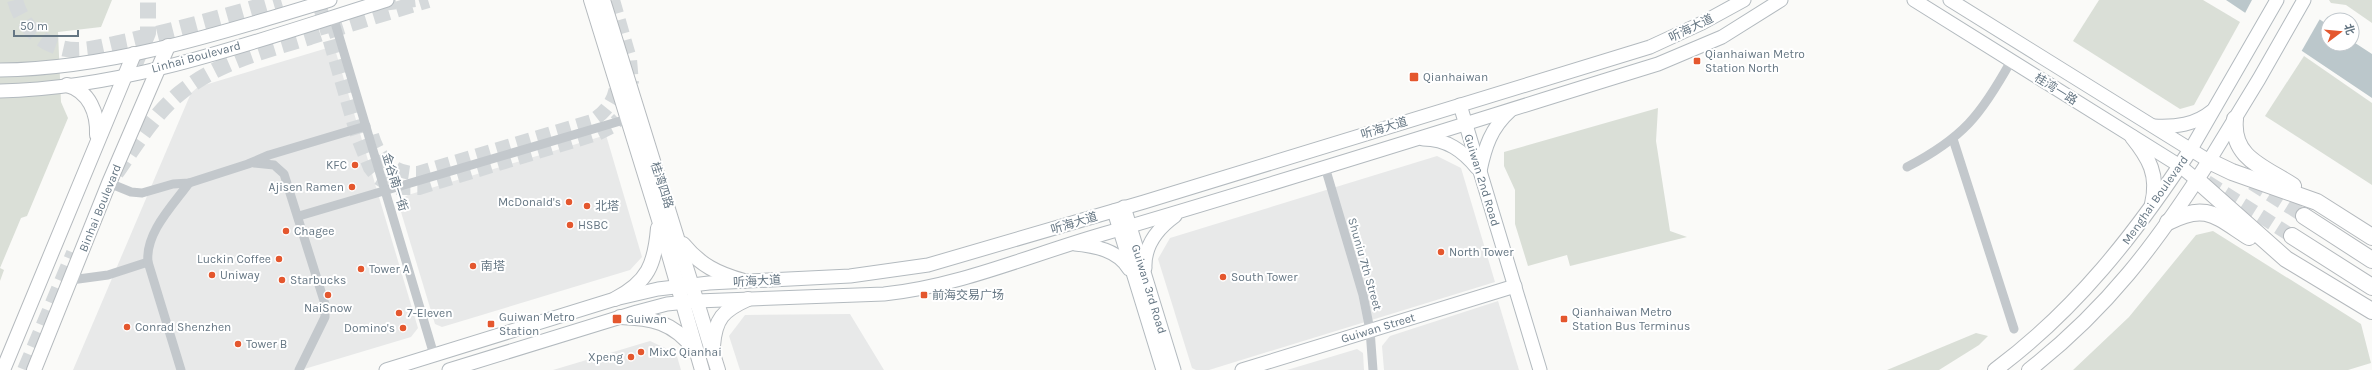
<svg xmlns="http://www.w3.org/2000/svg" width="2372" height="370" viewBox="0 0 2372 370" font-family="Karla,'Noto Sans SC',sans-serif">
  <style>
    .built { fill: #e8e9e9 }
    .green { fill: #dadfd7 }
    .water { fill: #bbc7cb }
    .pier { fill: #fafaf8 }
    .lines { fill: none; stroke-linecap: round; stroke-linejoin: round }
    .primary-tunnel { stroke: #d5d9db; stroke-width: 14; stroke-dasharray: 14 7; stroke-linecap: butt }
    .highway-tunnel { stroke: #d5d9db; stroke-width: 16; stroke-dasharray: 16 8; stroke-linecap: butt }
    .secondary-casing { stroke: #b3babf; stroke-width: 15 }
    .primary-casing { stroke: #b5babe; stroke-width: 16 }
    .highway-casing { stroke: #b4b9bd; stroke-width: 18 }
    .street { stroke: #c3c8cc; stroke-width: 9 }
    .secondary { stroke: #fff; stroke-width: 13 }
    .primary { stroke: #fff; stroke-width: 14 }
    .highway { stroke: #fff; stroke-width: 16 }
    .poi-dot { fill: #e4572e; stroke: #fff; stroke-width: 1.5 }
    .labels { text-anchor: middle; stroke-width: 4; stroke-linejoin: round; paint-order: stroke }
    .street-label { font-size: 12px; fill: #657683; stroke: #fff }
    .poi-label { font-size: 12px; fill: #657683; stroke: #fff; text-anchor: start }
  </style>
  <rect width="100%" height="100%" fill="#fafaf8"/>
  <g class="built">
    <path d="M334 46 418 328 411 337 301 370H73L191 93 198 87Z"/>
    <path d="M606 135 642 257 630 270 442 327 435 324 401 212 403 198 408 195Z"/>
    <path d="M1437 156 1461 168 1495 282 1209 370H1196L1192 368 1158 259 1170 238Z"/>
    <path d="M1498 301 1519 370H1384L1382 346 1390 336Z"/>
    <path d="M850 314 884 370H740L729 336 745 315Z"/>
    <path d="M650 341 676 353 681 370H553Z"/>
    <path d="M1357 349 1363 353 1364 370H1287Z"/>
  </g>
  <g class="green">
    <path d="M0 0H112L101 27 58 32 61 102 68 118 27 216 21 218 0 268 4 270 0 281Z"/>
    <path d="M2099 0H2203L2240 22 2194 105 2180 109 2073 41Z"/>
    <path d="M2329 0H2372V23L2346 5 2331 3Z"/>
    <path d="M2304 56 2372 103V185L2265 116Z"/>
    <path d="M1658 108 1656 141 1670 231 1687 237 1570 266 1567 255 1528 266 1515 224V190L1504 166V152Z"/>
    <path d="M2213 231 2361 324 2371 363 2348 370H2073L2129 317 2196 235Z"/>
    <path d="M1976 333 1988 336 1979 345 1939 370H1887Z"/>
  </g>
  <path class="water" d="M2226 0H2291L2328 25V44H2352V41L2372 54V98Z"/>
  <path class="pier" d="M2252 0H2295L2321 17 2301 52 2244 15Z"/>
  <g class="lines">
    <g class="primary-tunnel">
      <path d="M318 0 358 138 370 168 378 178 394 188H419L597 134 611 127 619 119"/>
      <path d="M613 0 630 59 632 84"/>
      <path d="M382 4 415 0"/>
      <path d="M372 135C379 158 393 174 418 173L592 121C608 110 616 99 617 79"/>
      <path d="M2207 182 2292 236"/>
      <path d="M2252 183 2304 216"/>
    </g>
    <g class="highway-tunnel">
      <path d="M15 0C21 23 38 42 61 48 83 54 107 45 128 41 179 29 230 15 281 0"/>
      <path d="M135 64 148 33V0"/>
      <path d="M116 173C135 146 154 114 180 93 218 62 264 51 310 37 349 24 389 12 428 0"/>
      <path d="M25 370 74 253"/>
    </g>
    <g class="secondary-casing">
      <g id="secondary">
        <path d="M1914 0 2180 166 2197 180"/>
        <path d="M1950 0 2209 161 2259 79 2304 0"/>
        <path d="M0 70C110 69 225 32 330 0"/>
        <path d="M0 91C133 88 261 39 387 0"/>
        <path d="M1460 105 1540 370"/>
        <path d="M2154 126C2176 127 2195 125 2212 111"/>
        <path d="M1423 139C1447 139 1463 151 1477 168"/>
        <path d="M2191 149 2277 0"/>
        <path d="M1480 171C1485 147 1491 128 1510 111"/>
        <path d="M1124 207 1174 370"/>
        <path d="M1114 211 1163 370"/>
        <path d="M1075 244C1095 246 1118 250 1129 269"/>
        <path d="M1145 268C1144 245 1157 229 1175 216"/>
        <path d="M386 370 615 299 658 289 709 283 850 276 928 265 1144 202 1650 47 1702 23 1744 0"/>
        <path d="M449 370 637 312 667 304 697 301 884 294C960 286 1030 255 1103 234 1289 180 1473 121 1658 64L1722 37 1781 0"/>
        <path d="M1242 370 1515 286"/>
      </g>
    </g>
    <g class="primary-casing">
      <g id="primary">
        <path d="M591 0 659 220 702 370"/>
        <path d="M603 0 718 370"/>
        <path d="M67 85C89 91 98 113 97 135"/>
        <path d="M2132 137C2149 158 2159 175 2152 204"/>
        <path d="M683 244C700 265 718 274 744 281"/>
        <path d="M615 299C648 282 655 264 658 228"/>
        <path d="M620 317C652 318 673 322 694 349"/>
        <path d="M713 346C715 319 723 310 748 299"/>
        <path d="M3 370 134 54"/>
        <path d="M34 370 109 183 168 46"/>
        <path d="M1995 370C2076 310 2136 233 2191 149"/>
        <path d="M2029 370C2107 309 2156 244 2209 161"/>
      </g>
    </g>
    <g class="highway-casing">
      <g id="highway">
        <path d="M2235 119C2231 158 2264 167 2293 186"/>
        <path d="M2209 161 2232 172 2317 202 2372 237"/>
        <path d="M2197 180 2286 259 2372 311"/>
        <path d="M2304 216 2372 260"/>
        <path d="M2168 222C2206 202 2216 216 2249 237"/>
        <path d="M2292 236 2372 287"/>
      </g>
    </g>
    <g class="street">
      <path d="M333 16 434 355"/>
      <path d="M1953 139 2014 329"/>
      <path d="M254 163 274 165 284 174 325 304V317L299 370"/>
      <path d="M1325 167 1363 295 1370 330 1373 370"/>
      <path d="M1907 167C1963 138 1981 115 2011 61"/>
      <path d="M109 183 131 192 142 193 173 184 189 183 248 164 269 155 366 126"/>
      <path d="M299 216 627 119"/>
      <path d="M71 280 108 275 148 262"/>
      <path d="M181 370 148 262C145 233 173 205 189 183"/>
    </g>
    <use href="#secondary" class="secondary"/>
    <use href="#primary" class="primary"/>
    <use href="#highway" class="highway"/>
  </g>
  <g class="poi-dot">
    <rect x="1693" y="57" width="8" height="8" rx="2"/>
    <rect x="1409" y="72" width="10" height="10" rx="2"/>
    <circle cx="355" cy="165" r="4"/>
    <circle cx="352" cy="187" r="4"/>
    <circle cx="569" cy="202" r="4"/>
    <circle cx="587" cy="206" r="4"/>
    <circle cx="570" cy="225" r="4"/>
    <circle cx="286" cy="231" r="4"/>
    <circle cx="1441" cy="252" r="4"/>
    <circle cx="279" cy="259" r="4"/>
    <circle cx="473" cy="266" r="4"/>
    <circle cx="361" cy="269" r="4"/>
    <circle cx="212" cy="275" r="4"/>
    <circle cx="1223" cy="277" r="4"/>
    <circle cx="282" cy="280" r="4"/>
    <circle cx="328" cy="295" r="4"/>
    <rect x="920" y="291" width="8" height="8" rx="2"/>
    <circle cx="399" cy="313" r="4"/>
    <rect x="612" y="314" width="10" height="10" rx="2"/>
    <rect x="1560" y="315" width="8" height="8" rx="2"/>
    <rect x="487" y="320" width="8" height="8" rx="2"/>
    <circle cx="127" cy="327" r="4"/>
    <circle cx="403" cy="328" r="4"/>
    <circle cx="238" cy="344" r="4"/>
    <circle cx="641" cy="352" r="4"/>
    <circle cx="631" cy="357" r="4"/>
  </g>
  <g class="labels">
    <g class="street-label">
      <text transform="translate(1691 28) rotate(-26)" y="4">听海大道</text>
      <text transform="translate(196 57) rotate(-15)" y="4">Linhai Boulevard</text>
      <text transform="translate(2056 89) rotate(32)" y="4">桂湾一路</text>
      <text transform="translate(1384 128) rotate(-17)" y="4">听海大道</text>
      <text transform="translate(1482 180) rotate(73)" y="4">Guiwan 2nd Road</text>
      <text transform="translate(395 182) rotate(73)" y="4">金谷南一街</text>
      <text transform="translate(662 185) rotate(72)" y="4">桂湾四路</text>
      <text transform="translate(2155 200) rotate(-55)" y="4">Menghai Boulevard</text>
      <text transform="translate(100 208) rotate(-68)" y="4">Binhai Boulevard</text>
      <text transform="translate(1074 223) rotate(-17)" y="4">听海大道</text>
      <text transform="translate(1365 264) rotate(74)" y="4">Shuniu 7th Street</text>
      <text transform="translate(757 281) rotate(-3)" y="4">听海大道</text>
      <text transform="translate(1149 289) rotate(73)" y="4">Guiwan 3rd Road</text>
      <text transform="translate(1378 328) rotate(-17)" y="4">Guiwan Street</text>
    </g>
    <g class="poi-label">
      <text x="1705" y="58">Qianhaiwan Metro<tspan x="1705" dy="14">Station North</tspan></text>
      <text x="1423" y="81">Qianhaiwan</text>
      <text x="347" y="169" text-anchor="end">KFC</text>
      <text x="344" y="191" text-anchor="end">Ajisen Ramen</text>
      <text x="561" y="206" text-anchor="end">McDonald's</text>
      <text x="595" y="210">北塔</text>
      <text x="578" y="229">HSBC</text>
      <text x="294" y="235">Chagee</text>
      <text x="1449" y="256">North Tower</text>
      <text x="271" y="263" text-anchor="end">Luckin Coffee</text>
      <text x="481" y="270">南塔</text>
      <text x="369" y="273">Tower A</text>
      <text x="220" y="279">Uniway</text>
      <text x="1231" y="281">South Tower</text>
      <text x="290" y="284">Starbucks</text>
      <text x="932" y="299">前海交易广场</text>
      <text x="328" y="312" text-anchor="middle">NaiSnow</text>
      <text x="1572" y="316">Qianhaiwan Metro<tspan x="1572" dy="14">Station Bus Terminus</tspan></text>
      <text x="407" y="317">7-Eleven</text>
      <text x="499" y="321">Guiwan Metro<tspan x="499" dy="14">Station</tspan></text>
      <text x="626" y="323">Guiwan</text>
      <text x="135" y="331">Conrad Shenzhen</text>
      <text x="395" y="332" text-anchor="end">Domino's</text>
      <text x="246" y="348">Tower B</text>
      <text x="649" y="356">MixC Qianhai</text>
      <text x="623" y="361" text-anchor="end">Xpeng</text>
    </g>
  </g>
  <g transform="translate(2340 32) rotate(74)"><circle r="19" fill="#ffffff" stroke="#c1c8cd"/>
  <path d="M0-3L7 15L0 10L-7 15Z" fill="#e4572e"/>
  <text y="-6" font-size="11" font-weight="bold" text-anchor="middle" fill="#657683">北</text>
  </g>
  <path d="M14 30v6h64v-6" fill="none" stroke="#657683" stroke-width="2"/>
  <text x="20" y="30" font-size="12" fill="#657683" stroke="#ffffff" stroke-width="3" paint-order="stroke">50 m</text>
</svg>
